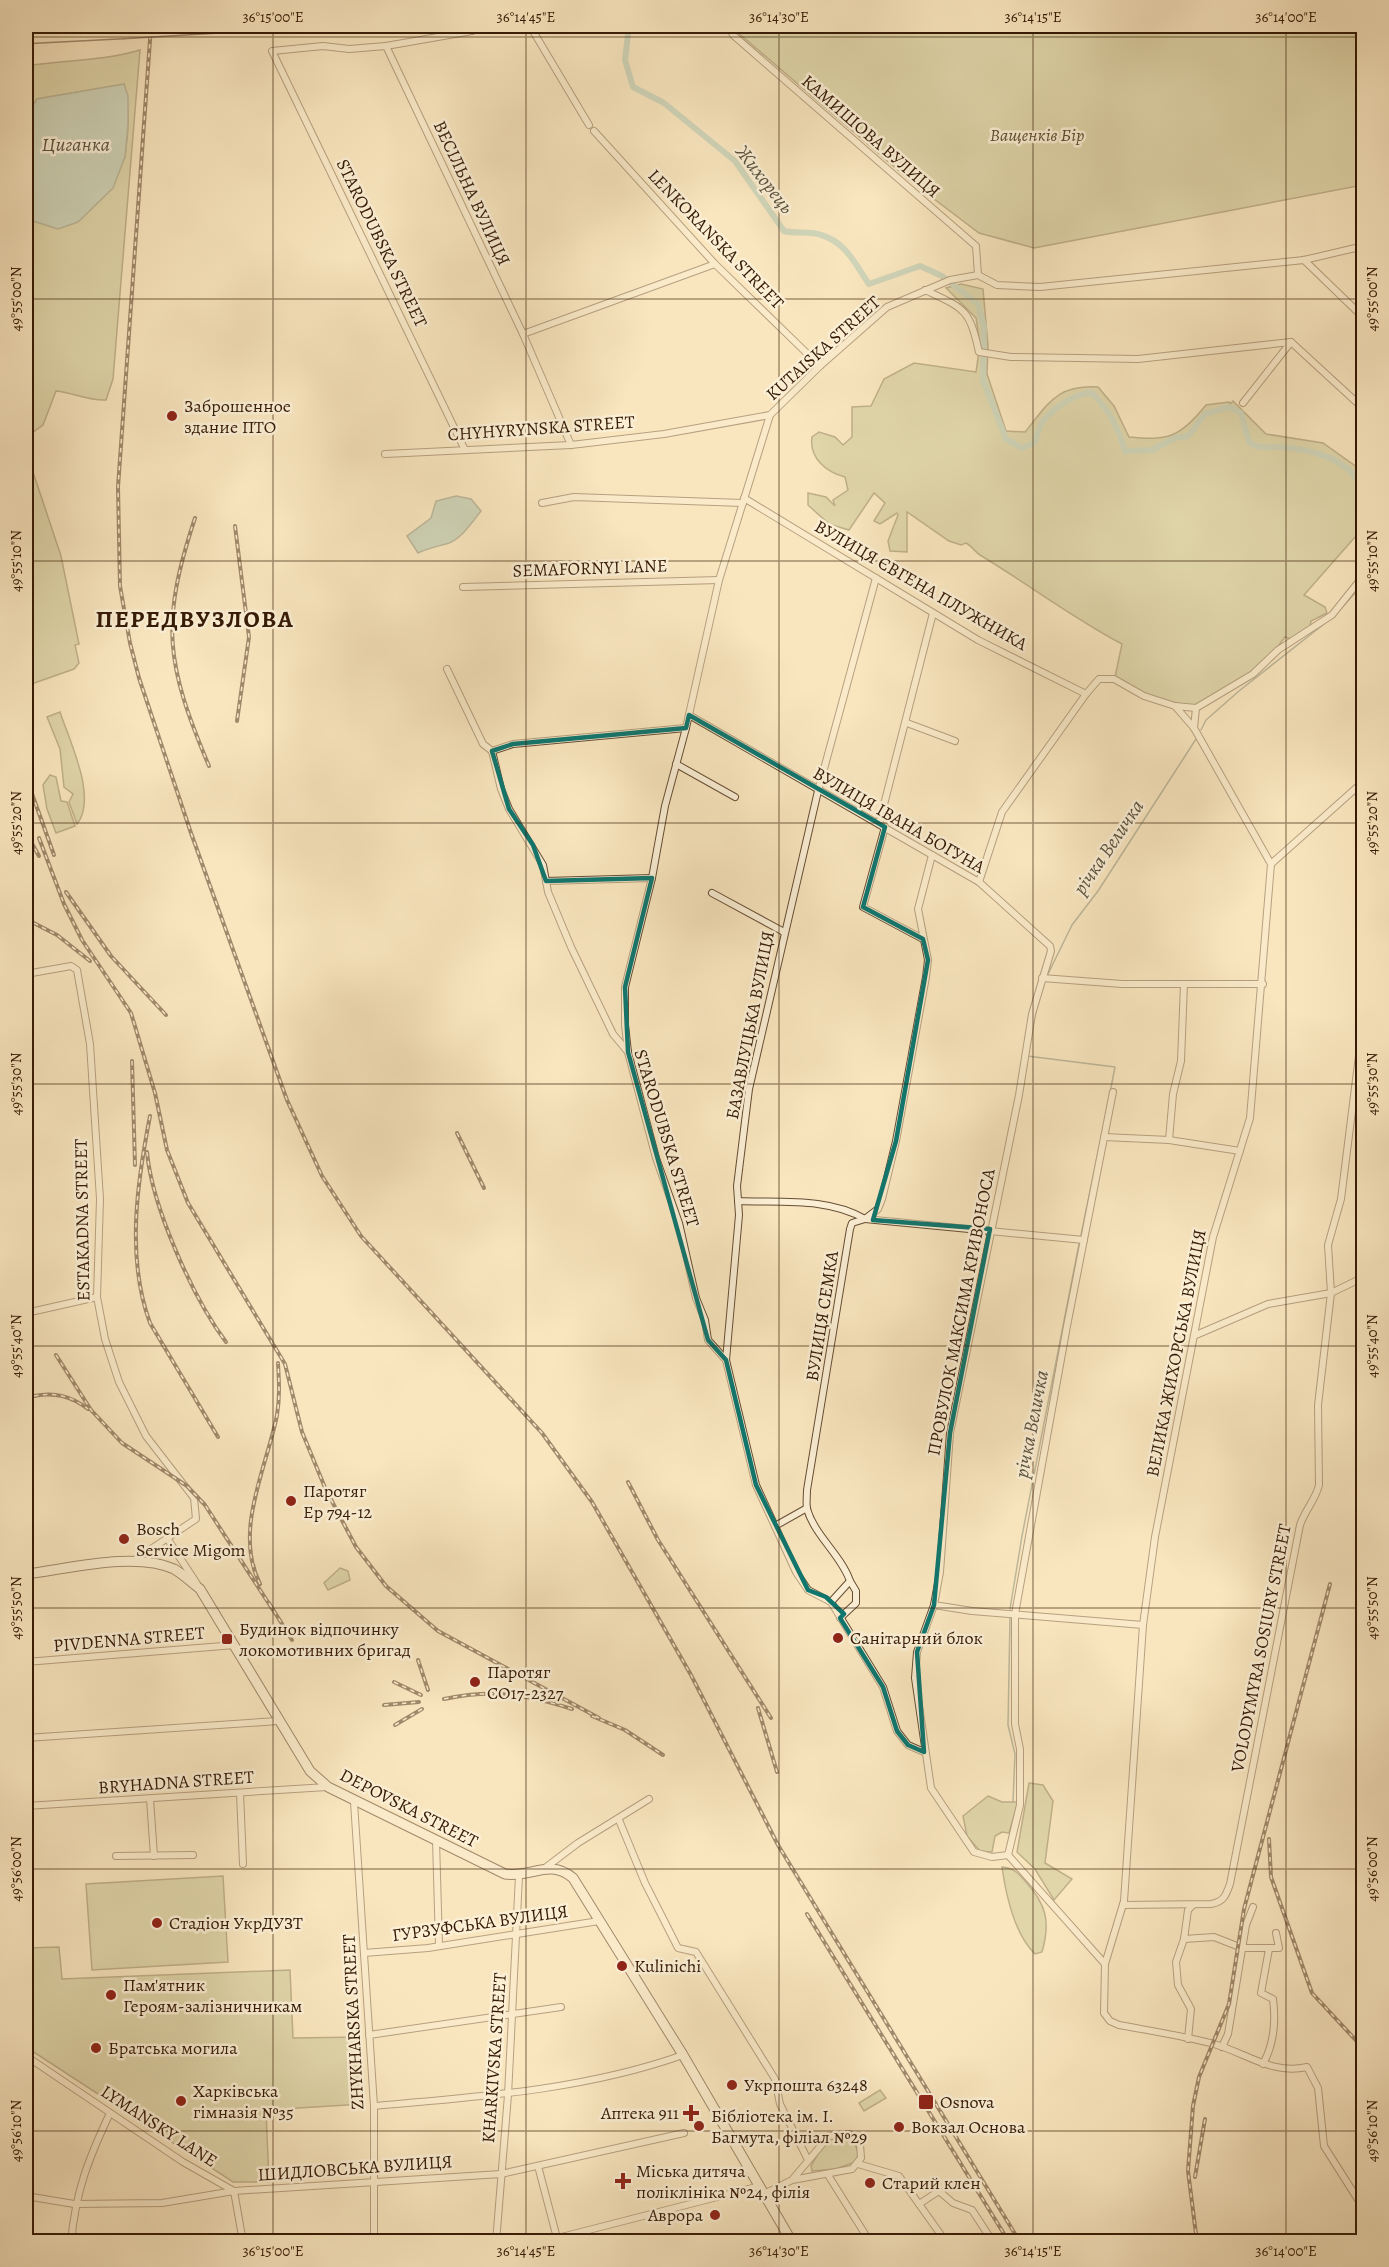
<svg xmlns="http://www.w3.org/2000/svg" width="1389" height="2267" viewBox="0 0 1389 2267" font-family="Alegreya,serif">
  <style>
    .green { fill: #c0c490; stroke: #7a6f4a; stroke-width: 1.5 }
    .water { fill: #9ec0b1; stroke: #747e6c; stroke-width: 1.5 }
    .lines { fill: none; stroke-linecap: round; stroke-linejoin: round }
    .stream { stroke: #747e6c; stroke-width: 1.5 }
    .canal { stroke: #9ec0b1; stroke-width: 6 }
    .minor-casing { stroke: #664d34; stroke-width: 8 }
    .secondary-casing { stroke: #351a05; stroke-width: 11 }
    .trunk-casing { stroke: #351a05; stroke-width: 13 }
    .minor { stroke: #fbefd5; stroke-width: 6 }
    .secondary { stroke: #fbefd5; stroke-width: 9 }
    .trunk { stroke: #f9e6bf; stroke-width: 10 }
    .rail-casing { stroke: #351a05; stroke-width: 4 }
    .rail { stroke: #fbefd5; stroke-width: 1.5; stroke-dasharray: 4.5; stroke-linecap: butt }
    .trunk-bridge-casing { stroke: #351a05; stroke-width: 13; stroke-linecap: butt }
    .trunk-bridge { stroke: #f9e6bf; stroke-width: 10 }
    .marked { fill: none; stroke: #0f766e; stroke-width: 4.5; stroke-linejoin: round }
    .ticks { fill: none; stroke: #351a05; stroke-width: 1.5; stroke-opacity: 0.45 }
    .poi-dot { fill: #8f2418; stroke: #fbefd5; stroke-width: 2 }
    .labels { text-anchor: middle; stroke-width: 5; stroke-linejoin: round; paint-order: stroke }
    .park-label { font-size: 18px; font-style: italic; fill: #5f4d2f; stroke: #fbefd5 }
    .street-label { font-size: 18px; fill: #351a05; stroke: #fbefd5 }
    .poi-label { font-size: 18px; fill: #351a05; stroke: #fbefd5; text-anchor: start }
    .water-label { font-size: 20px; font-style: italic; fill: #5a5441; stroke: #fbefd5 }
    .district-label { font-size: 24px; font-weight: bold; letter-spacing: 1.5px; fill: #351a05; stroke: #fbefd5 }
    .neatline { fill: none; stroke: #351a05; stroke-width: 2 }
    .ticks-label { font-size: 15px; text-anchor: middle; fill: #351a05 }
  </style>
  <rect width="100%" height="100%" fill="#f9e6bf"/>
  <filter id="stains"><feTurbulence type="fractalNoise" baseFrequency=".00333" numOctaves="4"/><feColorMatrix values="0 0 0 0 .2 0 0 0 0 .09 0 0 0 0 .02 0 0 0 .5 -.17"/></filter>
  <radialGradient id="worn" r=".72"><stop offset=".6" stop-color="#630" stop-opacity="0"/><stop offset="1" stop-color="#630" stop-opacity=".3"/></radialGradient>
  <g class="green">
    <path d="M735 26H1363V185L1034 248 979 233 913 183 736 31Z"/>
    <path d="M140 50 113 379 106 400C89 401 74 393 56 391L43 425 26 437V209L33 221 125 157C128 133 131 108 124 84L37 99 26 118V66C64 60 103 61 140 50Z"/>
    <path d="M961 284 983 289 988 346 987 374 1006 431 1025 432C1049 403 1056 385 1098 387L1114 406 1129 437C1169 441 1180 437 1206 405L1229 402 1230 404 1233 401 1266 434 1323 443 1361 470 1364 475 1363 528 1304 595 1325 607 1327 613 1311 621 1310 627 1291 639 1285 637C1264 666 1213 716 1173 705 1153 700 1133 687 1115 677L1122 644C1073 618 1028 584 980 555 975 552 972 546 966 543L961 545 949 541 907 512V552L890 551 888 541 898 515 897 513 880 524 874 521 885 503 874 493 849 530 829 524 808 505V493L826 497 835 506 833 500 848 490 845 477C826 472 809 458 812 437L819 432 835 437 843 445 852 437V407L871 406 884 379 914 363 976 372 980 344 976 318 946 288Z"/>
    <path d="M26 451 61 556 79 644 75 645 79 663 74 669 26 686Z"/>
    <path d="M60 712C69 740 98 798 77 824L69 802 73 794 64 787 60 749 47 717Z"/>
    <path d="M50 775 56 777 61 801 67 802 75 826 56 833 47 809 43 785Z"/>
    <path d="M340 1568 348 1571 350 1580 328 1590 324 1583Z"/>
    <path d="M1029 1783 1043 1785 1053 1801 1045 1863 1072 1879 1054 1900 1035 1869 1017 1852Z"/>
    <path d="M988 1796 1002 1802H1018L1009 1833 1002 1832 995 1836 992 1852 980 1851 967 1836 963 1816Z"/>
    <path d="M1002 1867C1014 1868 1018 1873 1025 1881 1046 1904 1051 1921 1042 1952L1035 1954C1014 1934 1006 1895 1002 1867Z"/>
    <path d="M223 1876 228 1962 92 1970 86 1884Z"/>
    <path d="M59 1947 62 1979 290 1970 293 2038 361 2037 363 2104 266 2110 269 2182H233L26 2047V1948Z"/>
    <path d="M880 2090 886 2098 864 2111 859 2103Z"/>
    <path d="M836 2136 853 2140 859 2154 855 2162 836 2169 812 2171 811 2166C817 2155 824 2142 836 2136Z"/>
  </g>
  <g class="water">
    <path d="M124 84 128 96V125L125 157 113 188 78 222 58 229 33 221 26 209V118L37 99Z"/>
    <path d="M456 496 471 499 481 511C473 521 460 541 446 544 435 547 428 548 418 553L407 536 431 518 436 501Z"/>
  </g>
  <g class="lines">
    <g class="stream">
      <path d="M1337 613 1364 583"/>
      <path d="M1201 730 1206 720 1239 691 1324 624"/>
      <path d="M1048 974 1072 925 1098 891 1196 739"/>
      <path d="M1033 1025 1036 1012"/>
      <path d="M1027 1056 1115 1067 1107 1108"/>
      <path d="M1081 1235 1099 1148"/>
      <path d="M1010 1609 1022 1536 1079 1244"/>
      <path d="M1010 1618 1008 1725 1015 1754 1013 1802"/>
    </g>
    <path class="canal" d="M629 26 625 60 633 87 664 103 735 161 784 231C796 234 810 231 821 235 846 242 855 264 869 284L920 266 942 276 978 304 984 327 983 380 1006 439 1022 448 1034 443C1037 437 1039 427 1043 421 1054 408 1075 393 1092 393 1109 410 1118 427 1125 451L1152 450 1175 438 1188 436 1205 414 1229 407 1241 413 1249 442C1259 449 1264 447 1275 447 1308 448 1356 458 1364 496"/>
    <g class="minor-casing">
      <g id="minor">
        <path d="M530 26 589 125"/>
        <path d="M729 26 733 35 976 246 978 275"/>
        <path d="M386 46 523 334 571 445"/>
        <path d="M594 131 715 264 820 366"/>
        <path d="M1304 260 1364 318"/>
        <path d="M925 290C965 309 969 308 979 352L1011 357 1138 359 1291 342 1364 409"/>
        <path d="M523 334 715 264"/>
        <path d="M1243 403 1291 342"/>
        <path d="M464 448 272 51 323 46 349 49 386 46 472 31 484 26"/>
        <path d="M385 454 571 445 664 434 770 415"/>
        <path d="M744 498 978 640 1086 694"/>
        <path d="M542 503 574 497 743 503"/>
        <path d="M876 578 818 791 749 1089 737 1186 739 1215 726 1360 756 1485 796 1572 808 1590 831 1602 883 1687 897 1731 908 1745 924 1752"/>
        <path d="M463 587 719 580"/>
        <path d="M447 669 483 744 492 751 501 789 509 809 543 865 548 892 571 947 613 1034 628 1052 656 1158 679 1223 696 1298 705 1320 708 1340 726 1360"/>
        <path d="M1175 706 1196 708"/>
        <path d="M689 715 979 882 1050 946 1051 951 1032 1014 1019 1095 950 1433 940 1572 934 1605 917 1652 915 1678 931 1788 974 1852 992 1857 1008 1855"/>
        <path d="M907 723 955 741"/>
        <path d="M1194 728 1196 708 1253 674 1278 650 1332 615 1364 575"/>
        <path d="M492 751 513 744 686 728"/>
        <path d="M676 764 735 797"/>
        <path d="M1364 781 1271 864 1250 1118 1213 1237 1155 1537 1143 1625 1124 1901 1105 1964 1104 2013 1110 2021 1119 2025C1151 2031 1184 2036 1214 2044 1246 2053 1272 2075 1307 2067L1318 2088 1324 2146 1364 2209"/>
        <path d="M879 824 933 613"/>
        <path d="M885 827 863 907 923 939"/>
        <path d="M546 881 652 878"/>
        <path d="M979 882 1002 812 1086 694 1099 679H1114L1144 696 1175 706 1194 728 1271 864"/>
        <path d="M712 893 784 932"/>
        <path d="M26 974 71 966 77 970 90 1044 100 1199 97 1297 105 1339 119 1382 146 1436 194 1498 196 1519 133 1561"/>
        <path d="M1042 978 1122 984H1263"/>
        <path d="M628 1052 625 1025V987L652 878 665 806 686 728 719 580 770 415 820 366 887 307 950 280 978 275 997 285 1040 287 1304 260 1364 246"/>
        <path d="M1104 1137 1169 1140 1240 1151"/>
        <path d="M1169 1140 1173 1094 1181 1061 1184 984"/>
        <path d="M738 1201C779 1203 828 1197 865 1219L1084 1240"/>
        <path d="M26 1313 97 1297"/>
        <path d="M1196 1335 1268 1304 1331 1293 1364 1277"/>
        <path d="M775 1526 807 1508"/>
        <path d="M167 1538 197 1584"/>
        <path d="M831 1602 850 1581C841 1555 815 1536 807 1509 806 1504 807 1496 807 1490L850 1229 852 1223 865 1219 878 1209 882 1199 896 1141 926 977 928 960 918 909 932 855"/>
        <path d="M934 1605 972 1611 1143 1625"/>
        <path d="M840 1618 856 1603V1591L850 1581"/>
        <path d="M26 1662 235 1645"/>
        <path d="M26 1738 278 1721"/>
        <path d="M240 1793 243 1864"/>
        <path d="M150 1799 154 1856"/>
        <path d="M354 1802 374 2106V2242"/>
        <path d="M26 1806 327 1787"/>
        <path d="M619 1820 645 1883 678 1948 696 1952 775 2079 780 2104 808 2160"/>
        <path d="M436 1840 439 1946"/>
        <path d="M1008 1855 1020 1805V1749L1015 1724V1614L1067 1326 1113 1092"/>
        <path d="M1008 1855 1105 1964"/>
        <path d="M116 1856 193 1855"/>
        <path d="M545 1868 578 1843 649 1799"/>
        <path d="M1123 1905 1211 1904C1224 1902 1226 1895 1230 1884L1300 1525C1305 1510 1316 1499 1319 1485L1318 1405 1331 1293 1328 1245 1341 1199 1364 1016"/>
        <path d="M1184 1939 1214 1937 1242 1948H1279L1276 1933"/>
        <path d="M364 1953 428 1948 599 1921"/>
        <path d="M369 2035 561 2007"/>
        <path d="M1188 2039 1191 2009 1178 1985 1176 1962 1184 1939 1188 1910 1193 1905"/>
        <path d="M1222 2047 1228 2034 1246 1925 1253 1907"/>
        <path d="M26 2056 183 2162 234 2191 243 2242"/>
        <path d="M1263 2064C1274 2044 1276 2022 1273 1999L1261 1993 1269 1949"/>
        <path d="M374 2106C478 2097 584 2090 683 2055"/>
        <path d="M858 2164 899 2176 946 2242"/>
        <path d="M538 2166 557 2238"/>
        <path d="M828 2175 870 2242"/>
        <path d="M764 2194 792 2180 829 2136 849 2134 860 2144 861 2158 852 2169 792 2180"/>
        <path d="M26 2196 74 2204 162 2203 234 2191 501 2174 684 2133"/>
        <path d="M919 2204 939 2191 953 2203 972 2210 993 2242"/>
        <path d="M71 2242C76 2190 88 2160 110 2113"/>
        <path d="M496 2242 508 2095 519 1876"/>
        <path d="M542 2242 760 2186"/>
      </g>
    </g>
    <g class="secondary-casing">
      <path id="secondary" d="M26 1574C68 1569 135 1551 174 1569 183 1574 192 1583 200 1589L310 1771 328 1787 505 1874C532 1878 549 1858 573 1878L683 2055 792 2242"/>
    </g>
    <g class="trunk-casing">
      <g id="trunk">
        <path d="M239 26H261"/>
        <path d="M26 38 123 33"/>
      </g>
    </g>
    <use href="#minor" class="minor"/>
    <use href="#secondary" class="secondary"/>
    <use href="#trunk" class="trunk"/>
    <g class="rail-casing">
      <g id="rail">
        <path d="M151 26 118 487 120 586 130 643 139 678 191 833 287 1100 322 1176 361 1236 542 1433 592 1502 691 1675 778 1845 1020 2242"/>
        <path d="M195 518C160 624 166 664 209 766"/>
        <path d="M235 526 249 637 237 721"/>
        <path d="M26 777 54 855"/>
        <path d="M26 833 39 856"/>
        <path d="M39 838 64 904 82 940 131 1013 155 1093 167 1150 188 1203 285 1364 302 1432 326 1490 356 1547 386 1586 438 1631 599 1718"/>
        <path d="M66 892 111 956 166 1015"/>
        <path d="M26 919 57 935 90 961"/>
        <path d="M132 1061 135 1165"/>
        <path d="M150 1116C137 1183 126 1258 150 1323L218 1437"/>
        <path d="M457 1133 484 1188"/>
        <path d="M147 1152C152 1207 193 1298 226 1342"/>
        <path d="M56 1355 91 1410 122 1443 187 1486 205 1505 273 1610"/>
        <path d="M34 1396C55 1392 71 1396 88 1409"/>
        <path d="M628 1482 658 1540 771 1718"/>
        <path d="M260 1584C233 1531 267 1467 277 1415 280 1397 279 1381 278 1363"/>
        <path d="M269 1603 292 1640"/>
        <path d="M418 1660 428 1690"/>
        <path d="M394 1682 421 1695"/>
        <path d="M444 1699C492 1689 525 1694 572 1709"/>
        <path d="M384 1705 419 1702"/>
        <path d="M758 1708 777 1772"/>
        <path d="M592 1716 625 1730 663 1755"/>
        <path d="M395 1725 422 1709"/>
        <path d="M1269 1839 1271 1877 1312 1993 1364 2049"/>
        <path d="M807 1914 1009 2242"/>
        <path d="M1195 2177 1205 2119"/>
        <path d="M1197 2242 1188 2171 1193 2106 1199 2077 1229 2004 1244 1909 1330 1584"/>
      </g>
    </g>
    <use href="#rail" class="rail"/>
    <g class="trunk-bridge-casing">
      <path id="trunk-bridge" d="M123 33 239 26"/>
    </g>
    <use href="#trunk-bridge" class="trunk-bridge"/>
  </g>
  <path d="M0 0H1389V2267H0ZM689 715 885 827 863 907 923 939 928 960 896 1141 873 1220 990 1229 950 1433 934 1605 917 1652 924 1752 908 1745 897 1731 883 1687 840 1618 844 1614 826 1597 808 1590 756 1485 726 1360 708 1340 628 1052 625 987 652 878 546 881 533 845 509 809 492 751 513 744 686 728Z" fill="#f9e6bf" fill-opacity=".55" fill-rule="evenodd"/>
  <path class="marked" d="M689 715 885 827 863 907 923 939 928 960 896 1141 873 1220 990 1229 950 1433 934 1605 917 1652 924 1752 908 1745 897 1731 883 1687 840 1618 844 1614 826 1597 808 1590 756 1485 726 1360 708 1340 628 1052 625 987 652 878 546 881 533 845 509 809 492 751 513 744 686 728Z"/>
  <path class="ticks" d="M273 26V2242M526 26V2242M779 26V2242M1033 26V2242M1286 26V2242M26 37H1364M26 299H1364M26 561H1364M26 823H1364M26 1084H1364M26 1346H1364M26 1608H1364M26 1869H1364M26 2131H1364"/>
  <g class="poi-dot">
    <circle cx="172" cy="416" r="6"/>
    <circle cx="291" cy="1501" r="6"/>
    <circle cx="124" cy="1539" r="6"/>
    <circle cx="838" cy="1638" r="6"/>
    <rect x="221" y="1633" width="12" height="12" rx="3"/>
    <circle cx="475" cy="1682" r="6"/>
    <circle cx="157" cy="1923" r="6"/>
    <circle cx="622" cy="1966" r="6"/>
    <circle cx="111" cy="1995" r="6"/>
    <circle cx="96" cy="2048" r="6"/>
    <circle cx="732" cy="2085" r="6"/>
    <circle cx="181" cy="2101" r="6"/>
    <rect x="918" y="2094" width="16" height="16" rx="3"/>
    <path d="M688 2104h6v6h6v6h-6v6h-6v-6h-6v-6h6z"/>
    <circle cx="699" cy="2126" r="6"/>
    <circle cx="899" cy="2127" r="6"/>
    <path d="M620 2172h6v6h6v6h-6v6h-6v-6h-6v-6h6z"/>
    <circle cx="870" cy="2183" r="6"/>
    <circle cx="715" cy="2215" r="6"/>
  </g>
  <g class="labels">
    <g class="park-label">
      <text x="1037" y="141">Ващенків Бір</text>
    </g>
    <g class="street-label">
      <text transform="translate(871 136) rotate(41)" y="6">КАМИШОВА ВУЛИЦЯ</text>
      <text transform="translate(472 193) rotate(65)" y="6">ВЕСІЛЬНА ВУЛИЦЯ</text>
      <text transform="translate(716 239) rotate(46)" y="6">LENKORANSKA STREET</text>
      <text transform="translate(382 243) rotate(64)" y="6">STARODUBSKA STREET</text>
      <text transform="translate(823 348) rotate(-42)" y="6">KUTAISKA STREET</text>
      <text transform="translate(541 428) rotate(-4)" y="6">CHYHYRYNSKA STREET</text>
      <text transform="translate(590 568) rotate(-2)" y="6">SEMAFORNYI LANE</text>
      <text transform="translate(921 585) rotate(30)" y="6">ВУЛИЦЯ ЄВГЕНА ПЛУЖНИКА</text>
      <text transform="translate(899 820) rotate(30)" y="6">ВУЛИЦЯ ІВАНА БОГУНА</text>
      <text transform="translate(750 1025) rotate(-79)" y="6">БАЗАВЛУЦЬКА ВУЛИЦЯ</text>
      <text transform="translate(667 1138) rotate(73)" y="6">STARODUBSKA STREET</text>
      <text transform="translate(82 1220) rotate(-91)" y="6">ESTAKADNA STREET</text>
      <text transform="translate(961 1312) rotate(-79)" y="6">ПРОВУЛОК МАКСИМА КРИВОНОСА</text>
      <text transform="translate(822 1316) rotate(-81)" y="6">ВУЛИЦЯ СЕМКА</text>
      <text transform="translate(1176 1353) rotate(-79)" y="6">ВЕЛИКА ЖИХОРСЬКА ВУЛИЦЯ</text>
      <text transform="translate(129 1639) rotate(-5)" y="6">PIVDENNA STREET</text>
      <text transform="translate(1261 1648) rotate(-79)" y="6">VOLODYMYRA SOSIURY STREET</text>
      <text transform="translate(176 1782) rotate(-4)" y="6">BRYHADNA STREET</text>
      <text transform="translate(409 1808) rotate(27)" y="6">DEPOVSKA STREET</text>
      <text transform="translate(480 1923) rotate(-8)" y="6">ГУРЗУФСЬКА ВУЛИЦЯ</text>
      <text transform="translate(353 2022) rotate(-93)" y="6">ZHYKHARSKA STREET</text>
      <text transform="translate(494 2058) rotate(-86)" y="6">KHARKIVSKA STREET</text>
      <text transform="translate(159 2126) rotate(33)" y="6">LYMANSKY LANE</text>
      <text transform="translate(355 2168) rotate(-4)" y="6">ШИДЛОВСЬКА ВУЛИЦЯ</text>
    </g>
    <g class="poi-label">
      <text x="184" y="412">Заброшенное<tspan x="184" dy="21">здание ПТО</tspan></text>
      <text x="303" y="1497">Паротяг<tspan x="303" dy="21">Ер 794-12</tspan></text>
      <text x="136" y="1535">Bosch<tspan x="136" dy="21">Service Migom</tspan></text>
      <text x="239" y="1635">Будинок відпочинку<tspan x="239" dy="21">локомотивних бригад</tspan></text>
      <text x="850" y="1644">Санітарний блок</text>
      <text x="487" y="1678">Паротяг<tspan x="487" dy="21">СО17-2327</tspan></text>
      <text x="169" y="1929">Стадіон УкрДУЗТ</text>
      <text x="634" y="1972">Kulinichi</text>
      <text x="123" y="1991">Пам'ятник<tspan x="123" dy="21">Героям-залізничникам</tspan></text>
      <text x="108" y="2054">Братська могила</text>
      <text x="744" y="2091">Укрпошта 63248</text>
      <text x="193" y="2097">Харківська<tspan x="193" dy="21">гімназія №35</tspan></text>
      <text x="940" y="2108">Osnova</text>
      <text x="679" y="2119" text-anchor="end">Аптека 911</text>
      <text x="711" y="2122">Бібліотека ім. І.<tspan x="711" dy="21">Багмута, філіал №29</tspan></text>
      <text x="911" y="2133">Вокзал Основа</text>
      <text x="636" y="2177">Міська дитяча<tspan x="636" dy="21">поліклініка №24, філія</tspan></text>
      <text x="882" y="2189">Старий клен</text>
      <text x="703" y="2221" text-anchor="end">Аврора</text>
    </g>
    <g class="water-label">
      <text x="76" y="151">Циганка</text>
      <text transform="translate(765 179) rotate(52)" y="7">Жихорець</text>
      <text transform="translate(1108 847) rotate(-56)" y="7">річка Величка</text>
      <text transform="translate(1031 1424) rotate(-79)" y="7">річка Величка</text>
    </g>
    <g class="district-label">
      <text x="195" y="627">ПЕРЕДВУЗЛОВА</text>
    </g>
  </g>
  <rect width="1389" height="2267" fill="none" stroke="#f9e6bf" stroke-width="66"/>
  <rect x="33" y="33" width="1323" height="2201" class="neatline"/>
  <g class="ticks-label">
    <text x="273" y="22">36°15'00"E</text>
    <text x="526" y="22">36°14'45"E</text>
    <text x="779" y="22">36°14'30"E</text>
    <text x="1033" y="22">36°14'15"E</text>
    <text x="1286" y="22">36°14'00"E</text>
    <text transform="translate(1372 299) rotate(-90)" y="5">49°55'00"N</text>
    <text transform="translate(16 299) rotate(-90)" y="5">49°55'00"N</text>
    <text transform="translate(1372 561) rotate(-90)" y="5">49°55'10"N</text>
    <text transform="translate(16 561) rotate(-90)" y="5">49°55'10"N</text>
    <text transform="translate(16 823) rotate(-90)" y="5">49°55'20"N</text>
    <text transform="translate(1372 823) rotate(-90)" y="5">49°55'20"N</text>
    <text transform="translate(16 1084) rotate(-90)" y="5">49°55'30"N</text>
    <text transform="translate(1372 1084) rotate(-90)" y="5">49°55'30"N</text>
    <text transform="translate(16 1346) rotate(-90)" y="5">49°55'40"N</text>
    <text transform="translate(1372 1346) rotate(-90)" y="5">49°55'40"N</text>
    <text transform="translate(16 1608) rotate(-90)" y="5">49°55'50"N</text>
    <text transform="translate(1372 1608) rotate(-90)" y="5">49°55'50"N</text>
    <text transform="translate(16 1869) rotate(-90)" y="5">49°56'00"N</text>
    <text transform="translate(1372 1869) rotate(-90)" y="5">49°56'00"N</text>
    <text transform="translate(1372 2131) rotate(-90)" y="5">49°56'10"N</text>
    <text transform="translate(16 2131) rotate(-90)" y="5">49°56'10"N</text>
    <text x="273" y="2256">36°15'00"E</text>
    <text x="526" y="2256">36°14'45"E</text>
    <text x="779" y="2256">36°14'30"E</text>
    <text x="1033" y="2256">36°14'15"E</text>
    <text x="1286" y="2256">36°14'00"E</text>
  </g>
  <rect width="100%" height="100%" filter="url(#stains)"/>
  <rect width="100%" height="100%" fill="url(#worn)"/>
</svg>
